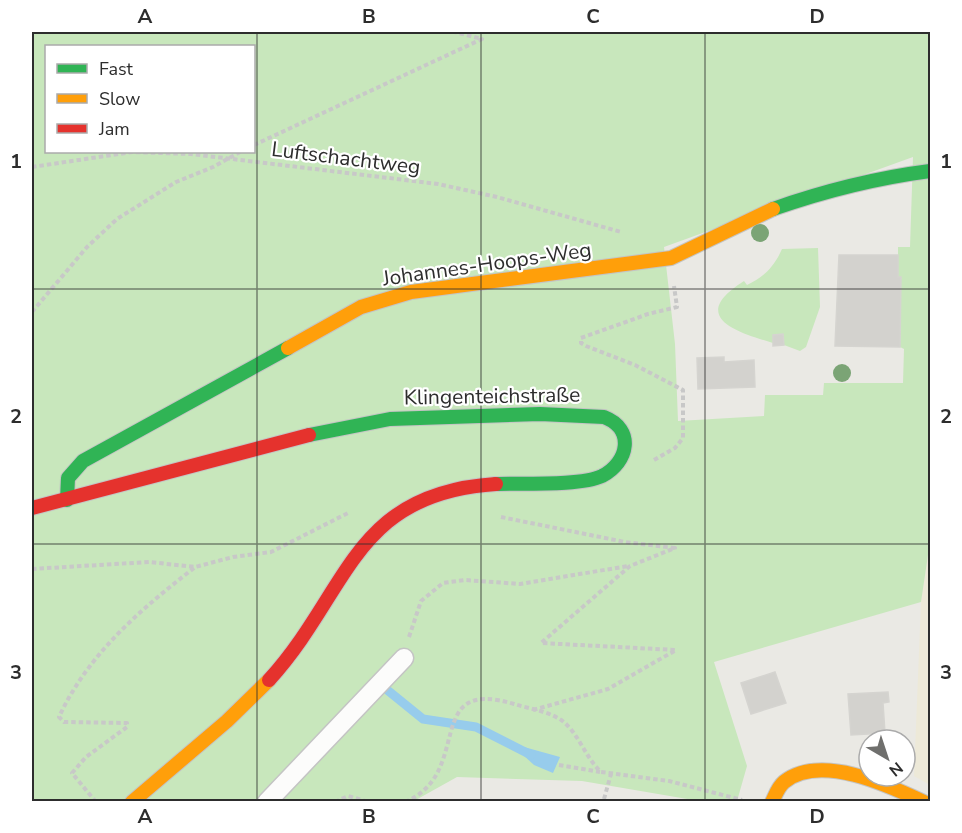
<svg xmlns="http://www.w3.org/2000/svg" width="962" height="833" viewBox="0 0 962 833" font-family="'Nunito Sans',sans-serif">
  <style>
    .education { fill: #ede9d8 }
    .green { fill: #c8e7bc; fill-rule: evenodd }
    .water { fill: #97ccec }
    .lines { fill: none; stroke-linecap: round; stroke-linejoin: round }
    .stream { stroke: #97ccec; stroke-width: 9 }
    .building { fill: #d3d2ce; stroke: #d5d4d0; stroke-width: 1.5 }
    .lane-casing { stroke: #c4c4c4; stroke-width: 21 }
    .fast-casing { stroke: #c4c4c4; stroke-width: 16 }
    .slow-casing { stroke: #c4c4c4; stroke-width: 16 }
    .jam-casing { stroke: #c4c4c4; stroke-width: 16 }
    .path { stroke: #c8c8c8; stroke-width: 4; stroke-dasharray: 4.5 3; stroke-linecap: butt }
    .lane { stroke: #fcfcfb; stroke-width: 18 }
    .fast { stroke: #30b455; stroke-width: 14 }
    .slow { stroke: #ff9f0a; stroke-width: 14 }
    .jam { stroke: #e5322d; stroke-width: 14 }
    .tree { fill: #7ba475 }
    .grid { fill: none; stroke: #2d2d2d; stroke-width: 1.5; stroke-opacity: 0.55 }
    .labels { text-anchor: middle; stroke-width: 4.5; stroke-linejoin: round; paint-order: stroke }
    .street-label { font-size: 21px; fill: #2d2d2d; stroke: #fff }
    .neatline { fill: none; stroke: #2d2d2d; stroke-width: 2 }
    .grid-label { font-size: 20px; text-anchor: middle; font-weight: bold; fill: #2d2d2d }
  </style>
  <rect width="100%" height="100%" fill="#eae9e4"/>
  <path class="education" d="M928 555 930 556V785L914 776 921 602Z"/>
  <g class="green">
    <path d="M32 32H930V555H928L921 602 714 662 747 766 737 801H699L582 781 457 777 414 801H32ZM46 46H254V152H46ZM913 157 910 247H898V277L901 278 900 347 904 349 903 383H824L823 395H765L764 416 678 421 675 344 664 247Z"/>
    <path d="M818 248 820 307 806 347 800 351 784 345 783 334 773 335V343C737 332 687 317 744 281L747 285C764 277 774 267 782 249Z"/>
  </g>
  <path class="water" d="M524 747 560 757 553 773 534 765 521 753Z"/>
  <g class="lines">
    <path class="stream" d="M386 689 423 719 476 727 531 755"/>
  </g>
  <g class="building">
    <path d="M839 255H898V277H901L900 347 835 346Z"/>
    <path d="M783 334 784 345 773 346V335Z"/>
    <path d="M724 357V362L754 360 755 387 698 389 697 358Z"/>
    <path d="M775 672 786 703 751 714 741 683Z"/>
    <path d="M888 692 889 702 883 703 885 733 851 735 848 694Z"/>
  </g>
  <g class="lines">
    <g class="lane-casing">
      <path id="lane" d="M267 802 404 658"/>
    </g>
    <g class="fast-casing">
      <g id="fast">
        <path d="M773 209C824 191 876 178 930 171"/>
        <path d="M309 435 390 419 540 414 604 417C635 429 629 462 602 476 581 486 522 483 496 484"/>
        <path d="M67 500 68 478 83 461 288 348"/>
      </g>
    </g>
    <g class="slow-casing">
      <g id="slow">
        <path d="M288 348 361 307 411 292 671 258 773 209"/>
        <path d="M132 802 227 721 269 680"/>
        <path d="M772 802C775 796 778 787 784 782 820 753 888 785 924 802"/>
      </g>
    </g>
    <g class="jam-casing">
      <g id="jam">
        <path d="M32 508 309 435"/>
        <path d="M269 680C350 591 352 493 496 484"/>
      </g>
    </g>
    <g class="path">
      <path d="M254 145 482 39 455 32"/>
      <path d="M32 167 132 152 191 154 438 184 497 197 621 232"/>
      <path d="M32 312 87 247 117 219 176 182 213 167 240 152"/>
      <path d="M654 460 675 448 683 438V390L635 365 586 346 581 343V338L648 314 677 307 674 286"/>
      <path d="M501 517 625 542 675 548 630 566 541 643 676 650 608 689 533 710"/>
      <path d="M32 569 149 562 195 567 233 557 271 552 350 512"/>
      <path d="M409 637 421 601 443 583 465 580 520 584 628 566"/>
      <path d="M559 765 600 772"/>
      <path d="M604 799 611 774"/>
      <path d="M96 802 72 773 86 757 127 727V723L64 722 59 717C88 654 141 609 194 568"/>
      <path d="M335 802 348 796 369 802"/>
      <path d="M405 802C475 773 421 676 514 704 530 709 553 712 565 723 580 737 586 758 601 772L669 781 742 800"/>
    </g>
    <use href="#lane" class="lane"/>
    <use href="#fast" class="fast"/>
    <use href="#slow" class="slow"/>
    <use href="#jam" class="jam"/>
  </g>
  <g class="tree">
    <circle cx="760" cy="233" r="9"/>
    <circle cx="842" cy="373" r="9"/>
  </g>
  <path class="grid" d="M257 32V802M481 32V802M705 32V802M32 289H930M32 544H930"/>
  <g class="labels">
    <g class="street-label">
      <text transform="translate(346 158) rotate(7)" y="7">Luftschachtweg</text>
      <text transform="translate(487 264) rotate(-8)" y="7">Johannes-Hoops-Weg</text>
      <text transform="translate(492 396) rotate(-1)" y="7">Klingenteichstraße</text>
    </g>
  </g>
  <rect width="962" height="833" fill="none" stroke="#ffffff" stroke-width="66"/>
  <rect x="45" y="45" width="210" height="108" fill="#ffffff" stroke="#ababab" stroke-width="1.5"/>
  <rect x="57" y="64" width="30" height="9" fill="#30b455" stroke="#ababab" stroke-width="1.5"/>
  <text x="99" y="75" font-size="18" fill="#2d2d2d">Fast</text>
  <rect x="57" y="94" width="30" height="9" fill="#ff9f0a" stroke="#ababab" stroke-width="1.5"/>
  <text x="99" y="105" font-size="18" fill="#2d2d2d">Slow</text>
  <rect x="57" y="124" width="30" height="9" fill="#e5322d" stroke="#ababab" stroke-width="1.5"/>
  <text x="99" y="135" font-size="18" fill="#2d2d2d">Jam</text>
  <g transform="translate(887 758) rotate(141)"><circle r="28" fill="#ffffff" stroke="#ababab" stroke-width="1.5"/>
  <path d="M0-4.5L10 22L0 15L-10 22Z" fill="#6f6f6d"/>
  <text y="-9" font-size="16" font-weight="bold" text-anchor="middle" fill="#2d2d2d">N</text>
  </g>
  <rect x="33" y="33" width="896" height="767" class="neatline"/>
  <g class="grid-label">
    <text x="145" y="23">A</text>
    <text x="369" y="23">B</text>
    <text x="593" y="23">C</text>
    <text x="817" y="23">D</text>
    <text x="16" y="168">1</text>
    <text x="946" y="168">1</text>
    <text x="16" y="423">2</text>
    <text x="946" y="423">2</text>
    <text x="16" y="679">3</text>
    <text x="946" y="679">3</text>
    <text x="145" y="823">A</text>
    <text x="369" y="823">B</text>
    <text x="593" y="823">C</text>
    <text x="817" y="823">D</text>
  </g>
</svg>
